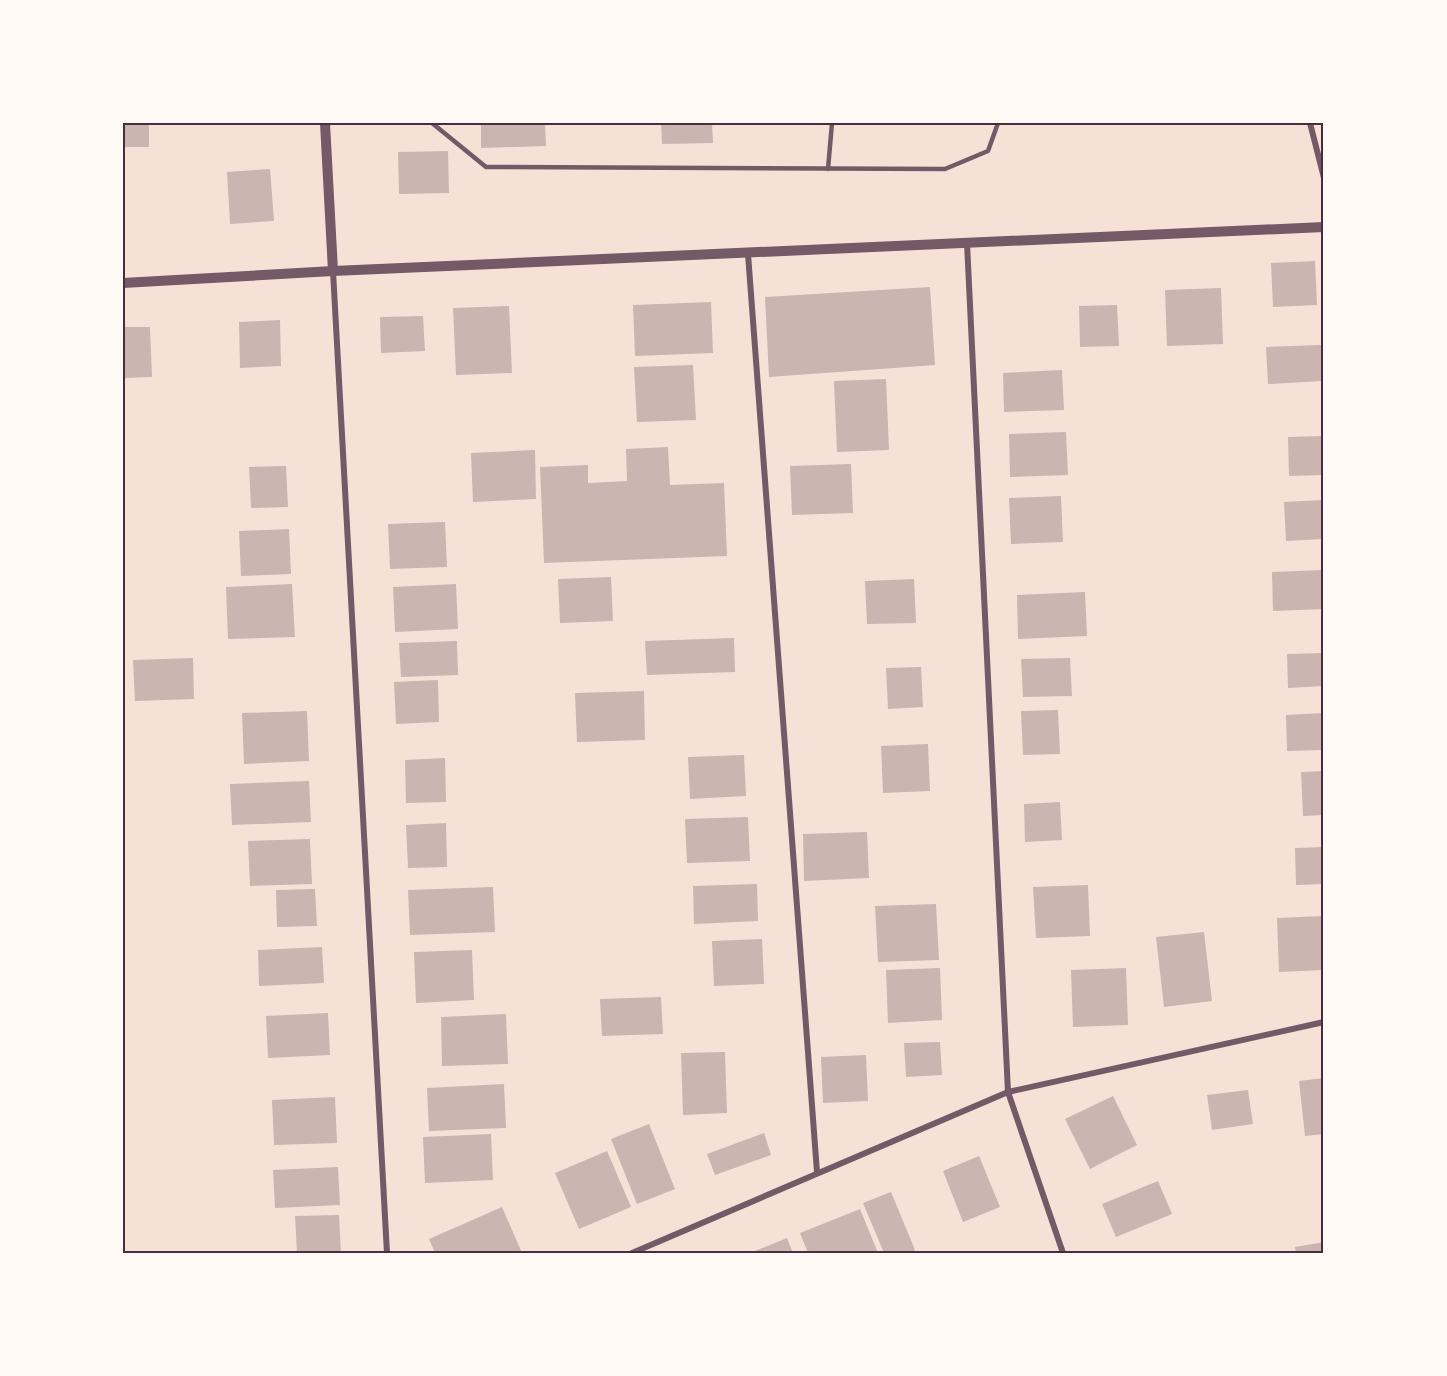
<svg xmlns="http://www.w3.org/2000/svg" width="1447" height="1376" viewBox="0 0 1447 1376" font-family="Lato,sans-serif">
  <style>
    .building { fill: #ccb4b1 }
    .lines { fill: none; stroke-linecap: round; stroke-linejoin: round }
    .service { stroke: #755966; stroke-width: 4.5 }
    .minor { stroke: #755966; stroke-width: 6 }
    .tertiary { stroke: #755966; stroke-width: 10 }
    .neatline { fill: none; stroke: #4a2c40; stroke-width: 2 }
  </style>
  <rect width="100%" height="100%" fill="#f7e1d7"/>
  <g class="building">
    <rect x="123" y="123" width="26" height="24"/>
    <path d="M481 123H545L546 146 481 148Z"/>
    <path d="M661 123H712L713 143 662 144Z"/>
    <path d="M448 151 449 193 399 194 398 152Z"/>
    <path d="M270 169 274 221 230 224 227 172Z"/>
    <path d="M1315 261 1317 305 1273 307 1271 263Z"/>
    <path d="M930 287 935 365 769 377 765 297Z"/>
    <path d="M1221 288 1223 344 1167 346 1165 290Z"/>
    <path d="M711 302 713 353 635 356 633 305Z"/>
    <path d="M1117 305 1119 346 1080 347 1079 306Z"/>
    <path d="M509 306 512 373 456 375 453 308Z"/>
    <path d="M423 316 425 351 381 353 380 317Z"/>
    <path d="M280 320 281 366 240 368 239 322Z"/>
    <path d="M123 327H150L152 377 123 378Z"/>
    <path d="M1321 345 1322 381 1268 384 1266 347Z"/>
    <path d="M693 365 696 420 637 422 634 367Z"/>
    <path d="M1062 370 1064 410 1004 412 1003 373Z"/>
    <path d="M886 379 889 450 837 452 834 381Z"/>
    <path d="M1066 432 1068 475 1010 477 1009 434Z"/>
    <path d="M1324 436V475L1289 476 1288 437Z"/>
    <path d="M668 447 670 485 724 483 727 556 544 563 540 467 588 465V483L627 481 626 449Z"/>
    <path d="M535 450 536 499 473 502 471 453Z"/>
    <path d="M851 464 853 513 792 515 790 466Z"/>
    <path d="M286 466 288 507 251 508 249 467Z"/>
    <path d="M1061 496 1063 542 1011 544 1009 498Z"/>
    <path d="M1324 500V539L1286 541 1284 502Z"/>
    <path d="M445 522 447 567 390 569 388 524Z"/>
    <path d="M289 529 291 574 241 576 239 531Z"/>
    <path d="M1323 570 1324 609 1273 611 1272 572Z"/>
    <path d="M611 577 613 621 560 623 558 579Z"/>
    <path d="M914 579 916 623 867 624 865 581Z"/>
    <path d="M292 584 295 637 228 639 226 587Z"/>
    <path d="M456 584 458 629 395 632 393 587Z"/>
    <path d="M1085 592 1087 636 1018 639 1017 595Z"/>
    <path d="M734 638 735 672 647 675 645 641Z"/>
    <path d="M457 641 458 675 401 677 399 643Z"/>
    <path d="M1324 653V686L1288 688 1287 654Z"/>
    <path d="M193 658 194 699 135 701 133 660Z"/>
    <path d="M1070 658 1072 696 1023 697 1021 659Z"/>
    <path d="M921 667 923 707 888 709 886 668Z"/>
    <path d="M438 680 439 722 396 724 394 682Z"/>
    <path d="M644 691 645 740 577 742 575 693Z"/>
    <path d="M1058 710 1060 754 1023 755 1021 711Z"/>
    <path d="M307 711 309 761 244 764 242 713Z"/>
    <path d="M1324 713V750L1287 751 1286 715Z"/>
    <path d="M928 744 930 791 883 793 881 746Z"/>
    <path d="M744 755 746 796 690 799 688 757Z"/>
    <path d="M445 758 446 802 406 803 405 760Z"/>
    <path d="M1324 771V815L1303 816 1301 772Z"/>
    <path d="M309 781 311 822 232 825 230 784Z"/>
    <path d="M1060 802 1062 840 1025 842 1024 804Z"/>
    <path d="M748 817 750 861 687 863 685 819Z"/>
    <path d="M446 823 447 867 408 868 406 825Z"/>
    <path d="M867 832 869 878 804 881 803 834Z"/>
    <path d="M310 839 312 884 250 886 248 841Z"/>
    <path d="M1324 847V884L1296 885 1295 848Z"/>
    <path d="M757 884 758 921 694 924 693 886Z"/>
    <path d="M1088 885 1090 936 1036 938 1033 887Z"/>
    <path d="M493 887 495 932 410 935 408 890Z"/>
    <path d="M315 889 317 926 277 927 276 890Z"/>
    <path d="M936 904 939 960 878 962 875 906Z"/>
    <path d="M1324 916V970L1279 972 1277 918Z"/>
    <path d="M1204 932 1212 1001 1164 1007 1156 937Z"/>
    <path d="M762 939 764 984 714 986 712 941Z"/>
    <path d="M322 947 324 983 259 986 258 950Z"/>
    <path d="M472 950 474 1000 416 1003 414 952Z"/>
    <path d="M940 968 942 1020 888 1023 886 970Z"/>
    <path d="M1126 968 1128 1025 1073 1027 1071 970Z"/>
    <path d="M661 997 663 1034 602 1036 600 999Z"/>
    <path d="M328 1013 330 1055 268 1058 266 1016Z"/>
    <path d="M506 1014 508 1064 442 1066 441 1017Z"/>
    <path d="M940 1042 942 1075 906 1077 904 1043Z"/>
    <path d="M725 1052 727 1113 683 1115 681 1053Z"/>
    <path d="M866 1055 868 1101 823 1103 821 1057Z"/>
    <path d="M1324 1078V1134L1305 1136 1299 1081Z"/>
    <path d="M504 1084 506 1128 429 1131 427 1088Z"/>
    <path d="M1248 1090 1253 1124 1212 1130 1207 1095Z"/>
    <path d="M1113 1096 1137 1145 1090 1169 1065 1119Z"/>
    <path d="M335 1097 337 1143 274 1145 272 1100Z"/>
    <path d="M649 1124 675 1189 637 1204 611 1139Z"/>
    <path d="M764 1133 771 1155 715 1175 707 1154Z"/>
    <path d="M491 1134 493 1180 425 1183 423 1137Z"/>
    <path d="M607 1151 631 1207 579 1229 555 1173Z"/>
    <path d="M979 1156 1000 1207 963 1222 943 1171Z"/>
    <path d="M338 1167 340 1205 275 1208 273 1170Z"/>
    <path d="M1158 1181 1172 1214 1116 1237 1102 1204Z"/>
    <path d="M891 1192 915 1250 909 1253H884L863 1203Z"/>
    <path d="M502 1207 522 1253H435L429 1239Z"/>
    <path d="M860 1209 878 1253H808L800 1233Z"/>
    <path d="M339 1215 341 1253H297L295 1216Z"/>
    <path d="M787 1238 793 1253H750Z"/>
    <path d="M1324 1242V1253H1296L1295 1247Z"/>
  </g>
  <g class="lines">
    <g class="service">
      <path d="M432 123 486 167 945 169 988 151 998 123"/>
      <path d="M828 169 832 123"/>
    </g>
    <g class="minor">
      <path d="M1310 123 1324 178"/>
      <path d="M967 243 1008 1092 1063 1253"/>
      <path d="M748 254 817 1172"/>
      <path d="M333 271 387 1253"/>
      <path d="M632 1253 1008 1092 1324 1022"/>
    </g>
    <g class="tertiary">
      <path d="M325 123 333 271"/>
      <path d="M123 283 333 271 1324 227"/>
    </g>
  </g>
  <rect width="1447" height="1376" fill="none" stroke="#fffaf5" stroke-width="249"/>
  <rect x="124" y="124" width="1198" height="1128" class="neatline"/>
</svg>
